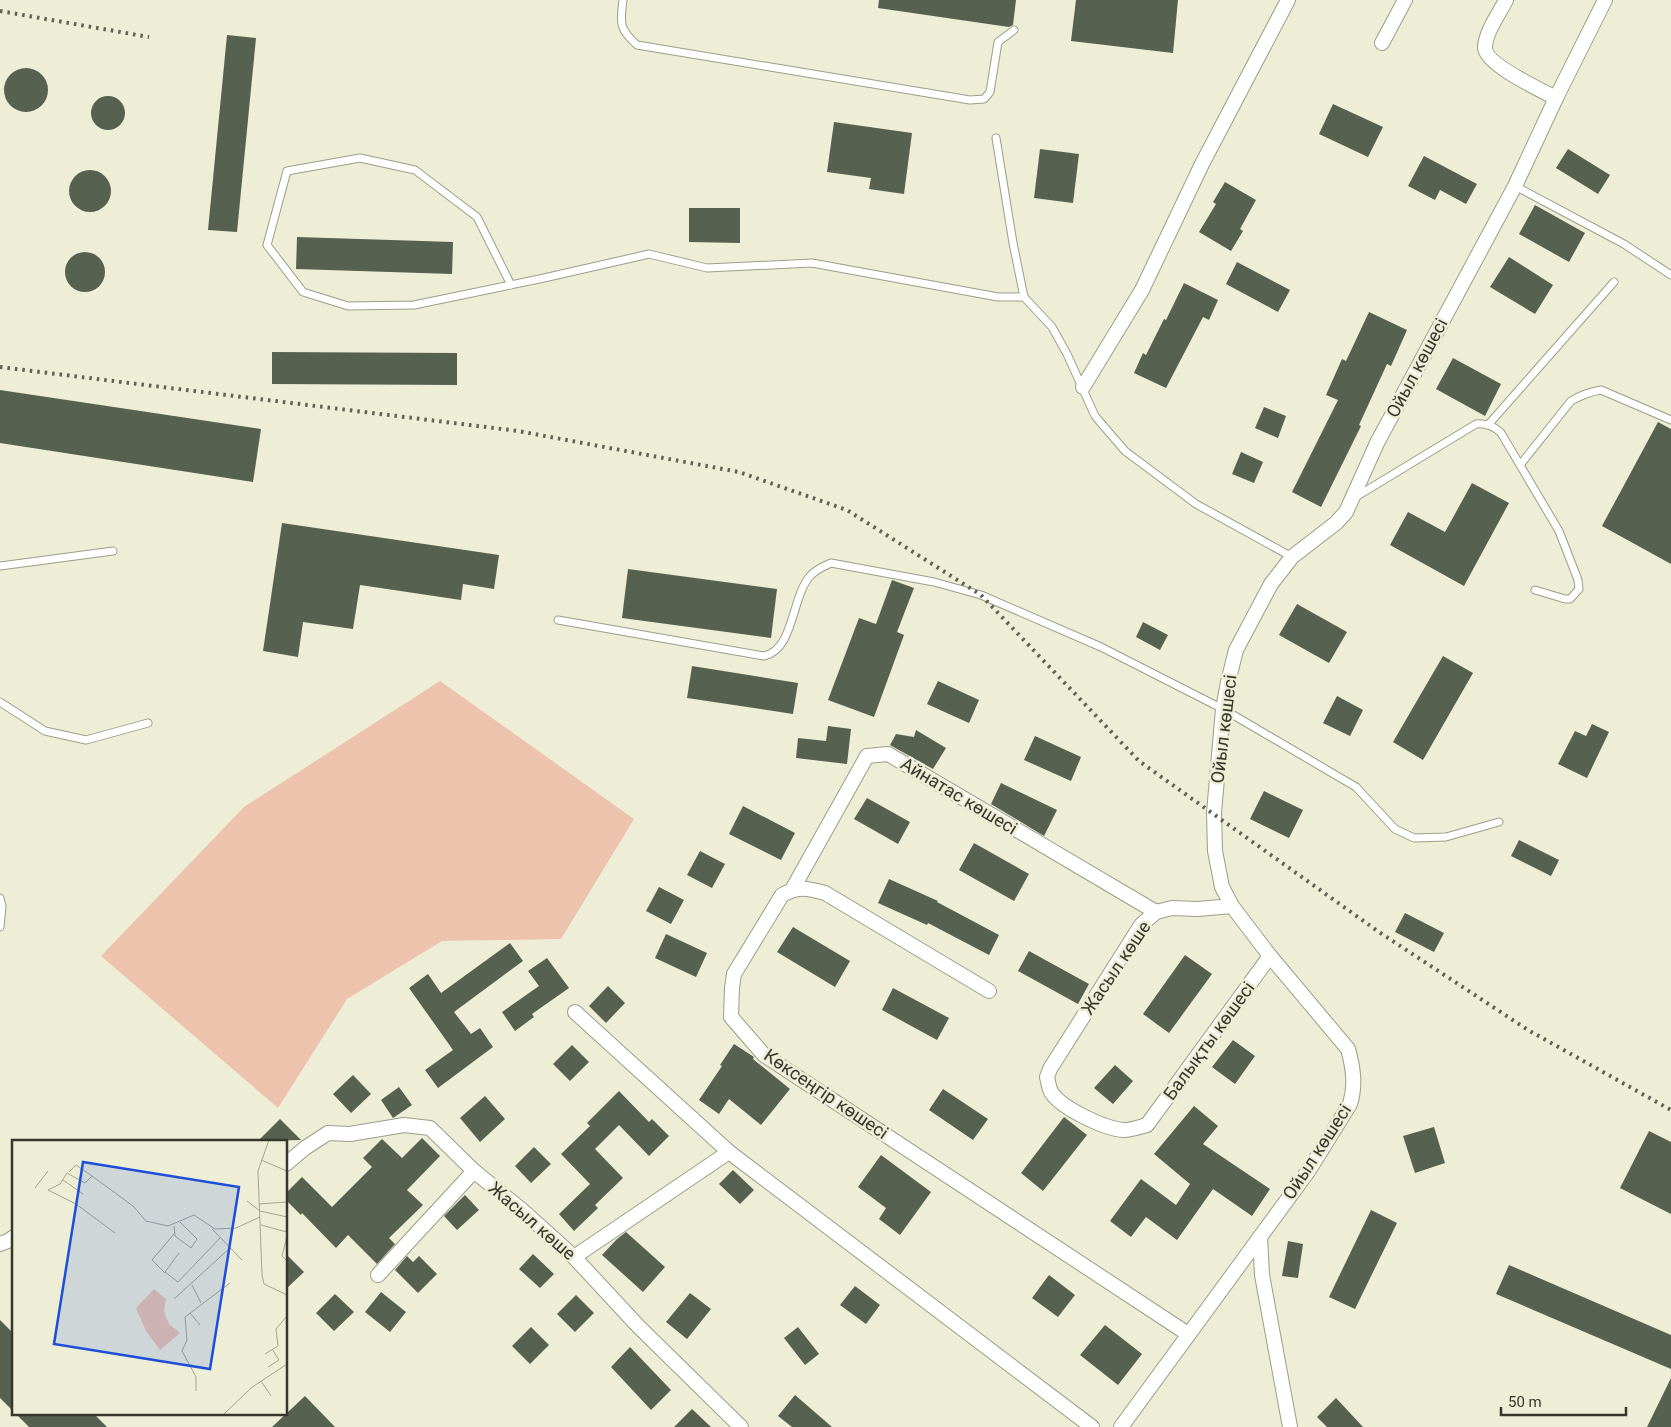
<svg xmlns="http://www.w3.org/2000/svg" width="1671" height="1427" viewBox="0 0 1671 1427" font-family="Roboto,sans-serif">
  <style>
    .green { fill: #edc3ae }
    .building { fill: #566150 }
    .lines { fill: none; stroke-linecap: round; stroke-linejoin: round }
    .lane-casing { stroke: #9d9d88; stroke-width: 9 }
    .street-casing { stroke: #9d9d88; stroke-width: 16 }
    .lane { stroke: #fff; stroke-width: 7 }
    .street { stroke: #fff; stroke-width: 14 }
    .rail { stroke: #606054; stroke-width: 4; stroke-dasharray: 2.5 5; stroke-linecap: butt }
    .labels { text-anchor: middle; stroke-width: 5; stroke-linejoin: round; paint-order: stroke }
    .street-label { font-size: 18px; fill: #36362d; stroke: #eeeed7 }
    .inset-road { fill: none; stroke: #a4a493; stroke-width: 1 }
    .view { fill: #1d4ed8; fill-opacity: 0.15; stroke: #1d4ed8; stroke-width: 2.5 }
    .inset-edge { fill: none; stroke: #36362d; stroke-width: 2.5 }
  </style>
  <rect width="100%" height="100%" fill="#eeeed7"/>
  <path class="green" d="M440 681 634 819 561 939 442 941 347 999 278 1108 101 956 244 807Z"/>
  <g class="building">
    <path d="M879 0H1016L1013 25 1009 27 878 8Z"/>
    <path d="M1076 0H1178L1173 53 1071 41Z"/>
    <path d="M227 35 256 38 237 232 208 230Z"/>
    <circle cx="26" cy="90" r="22"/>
    <circle cx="108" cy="113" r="17"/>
    <path d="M1333 104 1383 127 1368 157 1319 134Z"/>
    <path d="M834 122 912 133 904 194 869 189 871 178 827 172Z"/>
    <path d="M1040 149 1079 154 1073 203 1034 198Z"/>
    <path d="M1568 149 1610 175 1598 194 1556 168Z"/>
    <path d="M1424 156 1477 184 1466 204 1440 190 1435 200 1408 186Z"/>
    <circle cx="90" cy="191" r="21"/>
    <path d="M1225 182 1256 200 1240 229 1243 231 1231 251 1199 232 1216 204 1213 202Z"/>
    <path d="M1535 205 1585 233 1569 262 1519 234Z"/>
    <path d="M689 208H740V243L689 242Z"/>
    <path d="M297 237 453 242 452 274 296 269Z"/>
    <circle cx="85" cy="272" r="20"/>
    <path d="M1509 257 1553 285 1535 314 1490 287Z"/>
    <path d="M1237 262 1290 290 1278 312 1226 284Z"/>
    <path d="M1184 283 1218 300 1209 320 1203 317 1166 388 1134 373 1143 353 1146 355 1164 319 1166 320Z"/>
    <path d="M1369 312 1407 330 1391 366 1387 364 1359 425 1361 426 1321 507 1292 492 1338 400 1326 395 1342 359 1346 361Z"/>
    <path d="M272 352 457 353V385L272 384Z"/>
    <path d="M1453 358 1501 384 1485 416 1436 389Z"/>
    <path d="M0 390 261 429 253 482 0 443Z"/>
    <path d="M1264 407 1286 416 1278 438 1255 428Z"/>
    <path d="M1658 422 1671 429V564L1602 526Z"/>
    <path d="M1241 452 1263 462 1254 483 1232 474Z"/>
    <path d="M1472 483 1509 503 1464 586 1390 545 1408 512 1445 532Z"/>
    <path d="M282 523 499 555 494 589 463 584 461 600 360 585 353 629 303 622 298 657 263 651Z"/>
    <path d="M628 569 777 589 771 638 622 618Z"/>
    <path d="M892 580 914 588 897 632 904 635 874 717 828 700 859 618 876 624Z"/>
    <path d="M1297 604 1347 632 1329 663 1279 635Z"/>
    <path d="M1143 622 1168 635 1160 650 1136 637Z"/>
    <path d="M1443 656 1473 673 1423 760 1393 742Z"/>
    <path d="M692 666 798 683 793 714 687 698Z"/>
    <path d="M938 681 979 700 969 723 927 704Z"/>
    <path d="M1337 696 1363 710 1350 736 1323 723Z"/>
    <path d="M1592 724 1609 732 1587 778 1558 764 1575 731 1586 736Z"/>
    <path d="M828 726 851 729 847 764 796 758 798 738 826 741Z"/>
    <path d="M916 730 946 748 933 769 890 745 896 734 914 737Z"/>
    <path d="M1035 736 1081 757 1071 781 1024 760Z"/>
    <path d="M1001 783 1057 810 1044 836 991 804Z"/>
    <path d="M1264 791 1303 810 1289 838 1250 819Z"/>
    <path d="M867 798 910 822 898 844 854 819Z"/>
    <path d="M743 806 795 833 781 860 729 834Z"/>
    <path d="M1519 840 1559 860 1551 876 1511 856Z"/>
    <path d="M974 843 1029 874 1014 901 959 870Z"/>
    <path d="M700 851 725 864 712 888 687 875Z"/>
    <path d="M889 879 938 901 937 902 999 935 989 955 928 923 927 925 878 903Z"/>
    <path d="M659 887 684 900 671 924 646 911Z"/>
    <path d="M1405 913 1444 933 1434 952 1395 932Z"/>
    <path d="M793 927 850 961 835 987 777 952Z"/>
    <path d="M666 934 707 953 696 977 655 958Z"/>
    <path d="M510 943 523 961 454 1012 471 1034 480 1028 493 1047 438 1088 425 1070 453 1050 409 988 428 974 441 993Z"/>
    <path d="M1029 951 1089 984 1078 1004 1018 971Z"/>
    <path d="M1185 955 1212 974 1169 1033 1143 1014Z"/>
    <path d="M547 958 569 988 532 1014 534 1017 515 1031 502 1012 539 986 528 971Z"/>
    <path d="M608 986 625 1003 606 1023 589 1006Z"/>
    <path d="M893 988 949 1018 937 1040 882 1010Z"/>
    <path d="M1233 1040 1255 1056 1235 1084 1212 1067Z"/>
    <path d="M734 1044 754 1057 753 1059 790 1089 761 1125 729 1099 719 1114 699 1100 722 1066 720 1065Z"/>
    <path d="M572 1045 589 1062 570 1081 553 1064Z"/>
    <path d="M1115 1065 1133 1081 1113 1104 1094 1088Z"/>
    <path d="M353 1075 371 1094 351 1113 333 1094Z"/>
    <path d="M399 1087 412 1105 393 1118 381 1100Z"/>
    <path d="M943 1089 988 1119 973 1140 929 1110Z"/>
    <path d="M619 1091 649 1122 652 1119 669 1136 649 1156 619 1125 595 1149 623 1178 595 1205 598 1208 574 1231 559 1214 590 1184 561 1154 590 1126 587 1123Z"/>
    <path d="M485 1096 505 1119 480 1142 460 1118Z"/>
    <path d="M1194 1106 1218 1126 1203 1144 1270 1189 1252 1216 1213 1189 1177 1240 1146 1217 1131 1237 1110 1221 1141 1179 1176 1205 1190 1184 1154 1154Z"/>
    <path d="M1064 1117 1087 1135 1043 1191 1021 1173Z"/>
    <path d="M280 1119 301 1140 258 1141Z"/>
    <path d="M1434 1127 1445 1163 1415 1173 1403 1136Z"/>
    <path d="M1649 1131 1671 1142V1214L1620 1188Z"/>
    <path d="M422 1138 440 1156 407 1190 423 1205 389 1238 395 1244 377 1264 348 1235 336 1248 302 1213 301 1215 286 1200V1193L302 1177 332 1207 372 1167 363 1158 382 1139 402 1158Z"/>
    <path d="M534 1147 551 1164 531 1183 515 1166Z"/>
    <path d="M881 1155 931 1192 900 1235 879 1219 886 1208 858 1187Z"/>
    <path d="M733 1170 754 1190 740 1204 719 1184Z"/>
    <path d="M465 1195 479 1210 457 1230 444 1216Z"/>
    <path d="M1371 1210 1397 1223 1355 1309 1329 1297Z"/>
    <path d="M626 1232 665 1267 643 1292 602 1255 617 1239Z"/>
    <path d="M1288 1241 1303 1244 1298 1278 1282 1276Z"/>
    <path d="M286 1254 304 1272 286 1289Z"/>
    <path d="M533 1254 554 1274 540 1288 519 1269Z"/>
    <path d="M407 1256 413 1262 419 1256 437 1274 418 1293 395 1270Z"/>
    <path d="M1509 1265 1671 1335V1369L1496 1294Z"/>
    <path d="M1049 1275 1075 1295 1058 1317 1032 1298Z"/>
    <path d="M855 1286 880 1305 866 1324 840 1305Z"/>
    <path d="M381 1292 406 1312 390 1332 365 1312Z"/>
    <path d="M690 1293 711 1309 687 1339 666 1322Z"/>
    <path d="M335 1294 354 1312 334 1331 316 1313Z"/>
    <path d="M576 1295 594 1313 575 1332 557 1314Z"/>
    <path d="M0 1320 14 1334V1412L0 1398Z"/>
    <path d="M1105 1325 1142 1354 1118 1385 1080 1355Z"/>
    <path d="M531 1327 549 1345 530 1364 512 1346Z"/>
    <path d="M798 1327 819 1354 805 1365 784 1338Z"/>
    <path d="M630 1347 671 1390 651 1410 611 1367Z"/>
    <path d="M1671 1378V1427H1647Z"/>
    <path d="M795 1395 832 1427H792L778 1416Z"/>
    <path d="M305 1396 335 1427H272Z"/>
    <path d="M1336 1398 1363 1427H1327L1317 1417Z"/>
    <path d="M692 1409 711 1427H674Z"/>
    <path d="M15 1413H93L107 1427H29Z"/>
  </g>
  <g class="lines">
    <g class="lane-casing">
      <g id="lane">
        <path d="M623 0C620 23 619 29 637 45L970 100 984 99 990 92 998 42 1014 30"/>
        <path d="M996 138 1013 243 1024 297 1052 327 1067 354 1095 416 1125 451 1196 504 1292 557"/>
        <path d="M1515 186 1624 244 1671 275"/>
        <path d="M511 285 477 217 415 170 360 158 287 171 267 245 303 292 348 306 414 305 544 278 649 254 707 268 812 263 998 297H1024"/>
        <path d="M1488 425 1614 282"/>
        <path d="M1520 465 1571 401C1581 395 1589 392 1601 390L1671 420"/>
        <path d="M1354 498 1476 424C1486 423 1494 426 1501 433L1559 531 1578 580 1579 589 1570 599H1565L1535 590"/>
        <path d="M0 566 113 551"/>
        <path d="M558 620 764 656C795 649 791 596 811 575 817 569 824 566 831 563L934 582 981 595 1101 647 1223 709 1356 787 1395 829 1414 838 1446 837 1499 822"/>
        <path d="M0 702 45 731 86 740 148 723"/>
        <path d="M0 898 2 906 0 927"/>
      </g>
    </g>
    <g class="street-casing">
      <g id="street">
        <path d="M1382 43 1405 0"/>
        <path d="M1556 98 1605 0"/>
        <path d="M1083 387 1142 290 1202 164 1288 0"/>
        <path d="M792 890 867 756 888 754 1156 912"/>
        <path d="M1232 906 1198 909 1172 908 1156 912 1141 925 1050 1069 1047 1077C1048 1081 1049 1088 1051 1092 1061 1108 1105 1129 1124 1130 1132 1130 1139 1127 1147 1125L1270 956"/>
        <path d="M989 991 825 893C807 888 799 886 782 895L734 974 732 988 731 1017 764 1055 1188 1334"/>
        <path d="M575 1012 729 1152 1092 1427"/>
        <path d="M286 1164 305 1148 328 1133 350 1134 404 1125 430 1128 474 1171 523 1211 574 1257 638 1326 741 1427"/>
        <path d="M0 1244 8 1241 14 1237"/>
        <path d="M574 1257 729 1152"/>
        <path d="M378 1275 474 1171"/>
        <path d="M1121 1427 1260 1237"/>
        <path d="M1290 1427 1262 1275 1260 1237 1309 1170 1350 1104C1356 1085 1353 1067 1348 1049L1270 956 1232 906 1222 887 1215 851 1214 813 1223 709 1228 682 1236 650 1271 584 1292 557 1336 523 1346 512 1377 443 1515 186 1556 98C1541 90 1484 64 1485 47 1486 31 1499 14 1506 0"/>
      </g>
    </g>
    <use href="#lane" class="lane"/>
    <use href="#street" class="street"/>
    <g class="rail">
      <path d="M0 11 149 37"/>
      <path d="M0 367 518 431 739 472 847 510 981 595 1139 761 1379 932 1528 1030 1671 1110"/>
    </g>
  </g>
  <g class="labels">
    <g class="street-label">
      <text transform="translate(1417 368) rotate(-62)" y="6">Ойыл көшесі</text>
      <text transform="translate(1224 729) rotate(-83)" y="6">Ойыл көшесі</text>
      <text transform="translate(959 796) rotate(31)" y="6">Айнатас көшесі</text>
      <text transform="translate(1116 968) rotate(-56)" y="6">Жасыл көше</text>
      <text transform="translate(1209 1041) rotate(-54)" y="6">Балықты көшесі</text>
      <text transform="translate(826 1094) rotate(34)" y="6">Көксеңгір көшесі</text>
      <text transform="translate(1317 1152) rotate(-57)" y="6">Ойыл көшесі</text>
      <text transform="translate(532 1221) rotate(41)" y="6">Жасыл көше</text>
    </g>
  </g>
  <g transform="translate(12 1140)">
    <rect width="275" height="275" fill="#eeeed7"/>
    <path d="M142 149 154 159 152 172 157 184 168 193 148 210 134 191 124 168Z" fill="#edc3ae"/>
    <path class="inset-road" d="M257 0 246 31 250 135 252 144 275 155M249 20 275 31M57 32 64 25 80 36M51 40 71 54M23 48 36 31M235 61 248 71 275 77M247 64 275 62M249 85 275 92M162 86 163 96 179 108 185 99 168 82M200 89 230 120M103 93 64 64 36 50 48 44 55 33 73 43 80 36 121 66 134 81 156 86 182 75 203 89 224 88 248 77M275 96 270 116 275 121M167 113 153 132 166 142 208 98M153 133 140 120 162 94M180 145 189 163M162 159 218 108M178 173 188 185M253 214 266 206 264 189 275 176M256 227 267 220 260 209M249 241 259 256M184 251V237L170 211 175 200 173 177 218 143M211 275 239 248 275 224"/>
    <path class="view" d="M71 22 227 47 198 229 42 204Z"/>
    <rect width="275" height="275" class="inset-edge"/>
  </g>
  <path d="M1501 1407v8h125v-8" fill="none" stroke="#36362d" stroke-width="2.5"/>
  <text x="1508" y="1407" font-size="15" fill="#36362d" stroke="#eeeed7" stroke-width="4" paint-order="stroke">50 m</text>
</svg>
